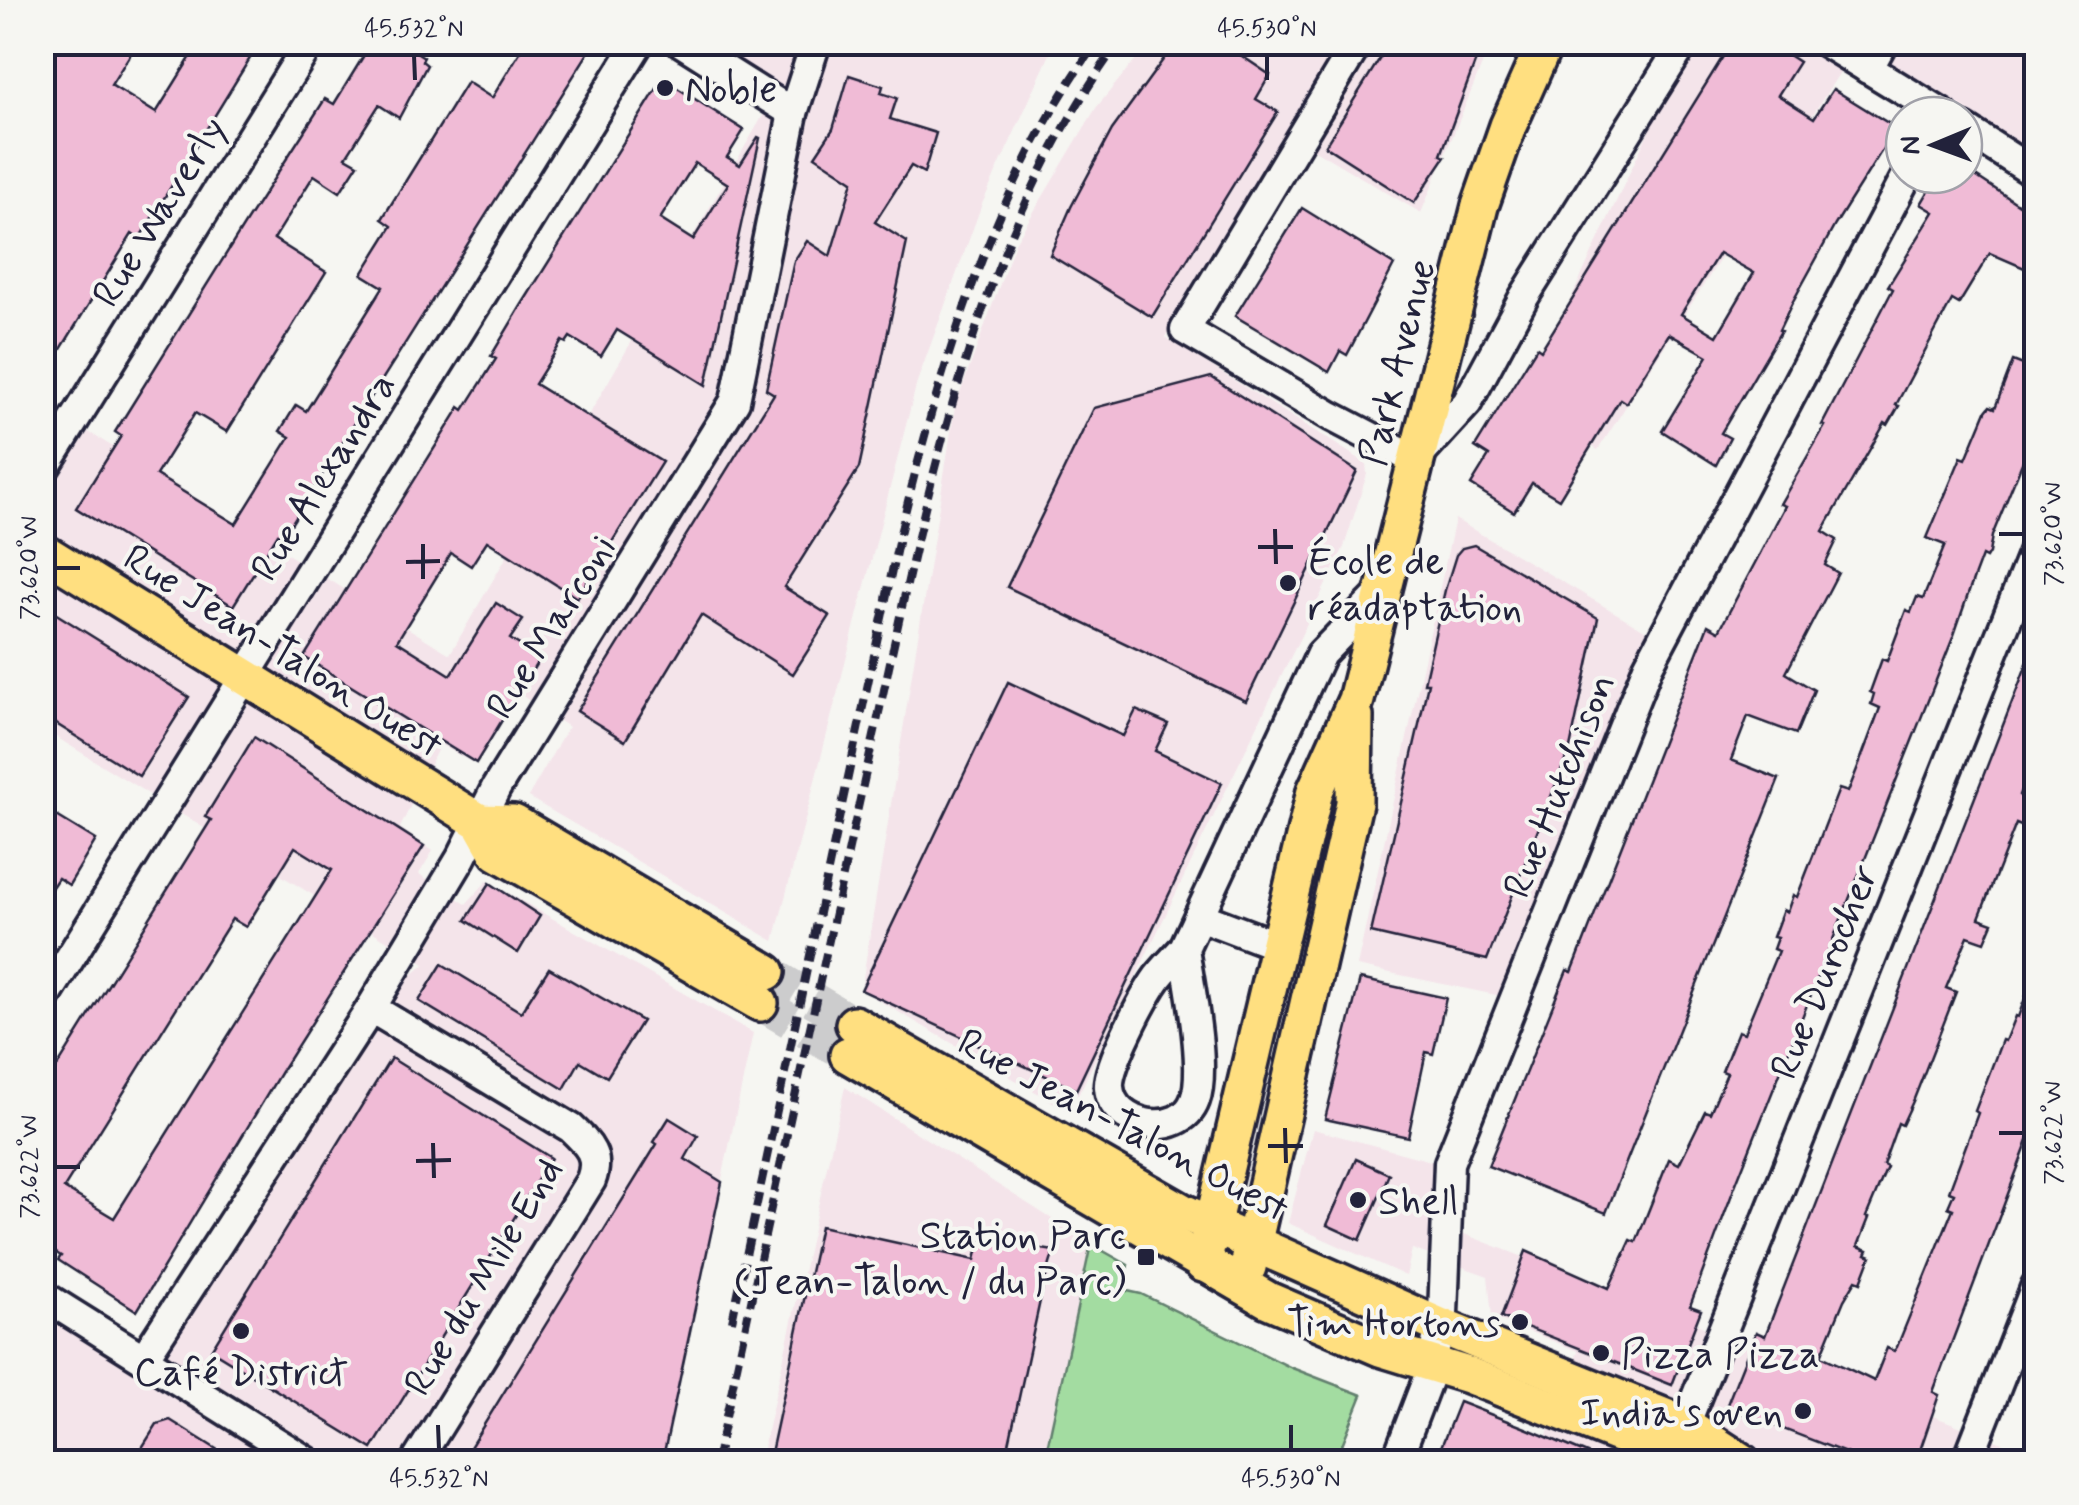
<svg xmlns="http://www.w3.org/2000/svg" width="2079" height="1505" viewBox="0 0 2079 1505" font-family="Mynerve,sans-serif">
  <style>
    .built { fill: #f4e4ea }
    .green { fill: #a3dca1; stroke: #627f6e; stroke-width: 2.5 }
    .building { fill: #f0bbd6; stroke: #22223b; stroke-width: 2.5; fill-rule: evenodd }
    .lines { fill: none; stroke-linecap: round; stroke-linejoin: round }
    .major-tunnel { stroke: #cccccd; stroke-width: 35; stroke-dasharray: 35 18; stroke-linecap: butt }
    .minor-casing { stroke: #22223b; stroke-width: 35 }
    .major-casing { stroke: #22223b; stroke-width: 42 }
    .minor { stroke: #f6f6f2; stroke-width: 28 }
    .major { stroke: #ffdf80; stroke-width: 35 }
    .rail { stroke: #22223b; stroke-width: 8; stroke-dasharray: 15 8; stroke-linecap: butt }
    .ticks { fill: none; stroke: #22223b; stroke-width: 4 }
    .poi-dot { fill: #22223b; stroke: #f6f6f2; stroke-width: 4 }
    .labels { text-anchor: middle; stroke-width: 8; stroke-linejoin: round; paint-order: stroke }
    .poi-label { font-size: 40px; fill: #22223b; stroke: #f6f6f2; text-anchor: start }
    .street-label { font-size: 40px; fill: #22223b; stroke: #f6f6f2 }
    .neatline { fill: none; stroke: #22223b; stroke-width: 4 }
    .ticks-label { font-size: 25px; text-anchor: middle; fill: #22223b }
  </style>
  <rect width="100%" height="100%" fill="#f6f6f2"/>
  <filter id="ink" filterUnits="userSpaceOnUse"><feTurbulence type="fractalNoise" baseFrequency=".01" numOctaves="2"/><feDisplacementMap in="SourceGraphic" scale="20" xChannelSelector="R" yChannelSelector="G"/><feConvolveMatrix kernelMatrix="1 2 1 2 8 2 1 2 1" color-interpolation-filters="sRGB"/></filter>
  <g filter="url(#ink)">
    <g class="built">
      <path d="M681 43H1059L1050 54 982 204 917 382 774 941 528 797 568 727 521 695 473 763 440 744 400 828 433 851 419 874 466 904 487 881 753 1033 662 1462H43L42 1296 144 1358 371 1008 425 964 43 729V404L450 654 772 100Z"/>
      <path d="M1149 43H1491L1421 213 1291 136 1165 337 1366 463 1367 474 1344 547 1070 1112 861 990 955 407 1015 243 1096 108Z"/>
      <path d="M1690 43H2036V168L1964 115H1944L1849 58 1598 450 1509 399 1566 309Z"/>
      <path d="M1455 519 1662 640 1515 999 1357 966Z"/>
      <path d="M845 1087 1091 1244 1043 1462H760Z"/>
      <path d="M1313 1129 1453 1167 1441 1225 2036 1456V1462H1435L1457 1407 1545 1440 1578 1351 1492 1317 1488 1276 1412 1249 1406 1276 1288 1223Z"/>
    </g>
    <path class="green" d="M1091 1244 1128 1265 1123 1290 1141 1294 1292 1368 1362 1395 1335 1462H1044Z"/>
    <g class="building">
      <path d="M42 42H138L111 85 156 113 200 42H260L139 239 132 234 42 380Z"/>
      <path d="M372 42H401L424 57 422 61 427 65 399 118 379 105 346 157 358 164 340 192 314 175 274 239 326 272 227 432 195 413 156 475 236 524 290 437 280 431 296 405 306 411 383 287 362 274 392 226 382 219 467 82 492 98 526 42H595L283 537 278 534 233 606 76 508 121 436 115 432 246 222 325 99 334 104Z"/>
      <path d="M1176 42H1221L1270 75 1256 99 1278 112 1152 317 1050 255 1071 207 1112 130Z"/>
      <path d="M1390 42H1446L1476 60 1441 155 1445 157 1414 203 1325 146Z"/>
      <path d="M1732 42H1768L1799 62 1778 95 1814 118 1833 89 1896 128 1835 225 1792 303 1779 330 1781 331 1721 433 1730 438 1716 465 1662 431 1708 356 1669 334 1626 403 1620 399 1559 499 1532 483 1514 512 1471 485 1489 456 1475 447 1537 347 1541 350ZM1719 253 1754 273 1717 336 1681 314Z"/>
      <path d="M849 75 883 86 881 93 897 98 890 119 936 133 924 173 911 166 875 222 907 242 859 468 784 587 830 616 793 674 701 615 625 741 577 711 774 394 766 389 794 261 807 241 830 256 853 181 815 156 833 129Z"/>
      <path d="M663 79 744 130 727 157 740 165 758 137 760 138 706 385 617 330 601 356 570 337 566 343 562 341 535 384 662 462 577 598 487 541 471 566 451 553 397 641 451 675 496 603 523 620 510 639 540 658 476 763 304 657 460 407 464 410 496 359 491 356 521 306ZM695 163 728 184 693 240 660 219Z"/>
      <path d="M1938 175H1974L2027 210 2036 207V273L1990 253 1959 304 1952 300 1896 405 1899 406 1888 425 1885 423 1823 531 1837 540 1825 565 1838 573 1786 673 1814 690 1796 734 1748 716 1731 760 1779 779 1606 1213 1488 1166 1567 970 1572 972 1708 625 1719 631 1785 506 1780 504 1825 426 1822 425 1893 289 1888 286 1934 212 1921 204Z"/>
      <path d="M1302 208 1394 265 1347 355 1340 351 1329 372 1235 316Z"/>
      <path d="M2013 361 2036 370V429L1992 536 1989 553 1986 558 1982 556 1973 580 1954 635 1735 1186 1690 1306 1701 1310 1672 1385 1501 1317 1526 1251 1609 1288 1631 1240 1636 1242 1669 1159 1679 1164 1705 1111 1710 1113 1727 1073 1722 1071 1738 1031 1744 1033 1778 951 1773 949 1777 938 1773 937 1783 910 1787 912 1793 895 1797 897 1839 789 1848 792 1859 764 1880 708 1871 704 1874 694 1870 692 1882 659 1887 661 1906 610 1911 612 1917 597 1923 599 1945 545 1927 538 1961 457 1966 459 1986 411 1990 406 1995 408Z"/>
      <path d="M1211 377 1357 471 1246 701 1007 587 1094 408Z"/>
      <path d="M1474 545 1598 618 1570 748 1487 960 1371 933 1420 720 1428 683H1424L1445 590 1456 555 1462 548Z"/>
      <path d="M42 605 189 697 139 776 42 715Z"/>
      <path d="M2035 643 2036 750 2019 795 2036 808V832L2016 824 1979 918 1993 923 1985 942 1968 936 1946 988 1956 992 1914 1099 1902 1125 1898 1123 1883 1165 1887 1167 1866 1217 1869 1218 1858 1246 1868 1250 1866 1254 1871 1256 1861 1282 1856 1280 1844 1300 1821 1356 1874 1381 1887 1348 1894 1351 1897 1347 1953 1209 1948 1207 1954 1193 1949 1191 1978 1113 1975 1111 2002 1040 2005 1041 2015 1016 2018 1017 2035 972 2036 1135 2031 1133 1933 1392 1939 1395 1916 1462H1869L1726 1407 1756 1332 1765 1336Z"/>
      <path d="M1008 682 1123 736 1136 710 1168 724 1155 751 1222 783 1076 1090 861 990Z"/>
      <path d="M254 737 424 846 282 1070 137 1311 58 1260 61 1256 42 1244V1091L211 820 205 817ZM295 847 332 870 114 1218 64 1188 232 919 246 927Z"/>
      <path d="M42 807 96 840 69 885 58 878 42 902Z"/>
      <path d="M490 883 540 916 518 953 466 920Z"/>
      <path d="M442 964 521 1012 549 968 642 1021 607 1077 580 1061 564 1089 419 1001Z"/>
      <path d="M1360 979 1446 998 1433 1054 1426 1052 1408 1137 1325 1119Z"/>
      <path d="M391 1058 551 1158 372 1449 211 1350Z"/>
      <path d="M669 1118 698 1136 685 1159 722 1182 662 1462H461L657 1144 654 1142Z"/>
      <path d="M1356 1159 1389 1174 1360 1240 1327 1225Z"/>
      <path d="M820 1226 975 1260 980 1239 1054 1251 1043 1287 1005 1462H769Z"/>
      <path d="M1459 1402 1528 1429 1606 1462H1435Z"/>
      <path d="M170 1420 237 1462H133L157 1424Z"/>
    </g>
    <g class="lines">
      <g class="major-tunnel">
        <path d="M767 972 854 1024"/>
        <path d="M760 1003 848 1055"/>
      </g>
      <g class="minor-casing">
        <g id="minor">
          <path d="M681 42 793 113"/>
          <path d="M1358 42 1185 330 1331 416 1415 460 1467 403 1524 297 1684 42"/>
          <path d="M1825 42 1944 115"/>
          <path d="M1868 69 1883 42"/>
          <path d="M1964 128 2036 174"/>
          <path d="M42 472 310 42"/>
          <path d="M1199 916 1278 946"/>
          <path d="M1184 948C1189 983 1207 1068 1195 1100 1181 1139 1112 1128 1109 1087 1107 1066 1145 995 1158 977 1166 967 1176 957 1184 948L1321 654 1380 594"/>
          <path d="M42 1003 639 42"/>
          <path d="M371 1008 571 1128C589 1145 600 1156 591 1180L416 1462"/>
          <path d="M42 1295 308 1462"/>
          <path d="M144 1358 371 1008 461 858 496 788 735 401 793 113 816 42"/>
          <path d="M1685 1425 2036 546"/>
          <path d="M1396 1462 1428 1378 1443 1314 1449 1163 1648 666 1907 175"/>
          <path d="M1967 1462 2036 1286"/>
        </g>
      </g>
      <g class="major-casing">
        <g id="major">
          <path d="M42 551 480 822 497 852 760 1003"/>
          <path d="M480 822 514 823 767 972"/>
          <path d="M854 1024 1183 1212 1440 1326 1685 1425 1742 1462"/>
          <path d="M848 1055 1268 1300 1380 1348 1468 1375 1674 1456 1730 1462"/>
          <path d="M1203 1264 1315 791 1356 700 1480 206 1508 126 1541 52 1542 42"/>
          <path d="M1248 1267 1354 803 1355 716"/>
        </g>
      </g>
      <use href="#minor" class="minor"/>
      <use href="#major" class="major"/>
      <g class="rail">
        <path d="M732 1321 899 538C939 370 994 183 1097 42"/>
        <path d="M716 1462C767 1229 816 996 868 763 923 516 967 251 1119 42"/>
      </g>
    </g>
  </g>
  <path class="ticks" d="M414 55 415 80M1267 55V80M1275 529 1276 564M1999 534H2024M423 544V579M1258 547H1293M406 562 440 561M55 568H80M1285 1128 1286 1163M1999 1133H2024M433 1143 434 1178M1268 1146H1303M416 1161 451 1160M55 1167H80M438 1425 439 1450M1291 1425V1450"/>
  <g class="poi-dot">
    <circle cx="665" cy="88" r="10"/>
    <circle cx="1288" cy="583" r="10"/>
    <circle cx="1358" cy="1200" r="10"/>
    <rect x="1136" y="1247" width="20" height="20" rx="5"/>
    <circle cx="1520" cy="1322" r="10"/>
    <circle cx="241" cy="1331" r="10"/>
    <circle cx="1601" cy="1353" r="10"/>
    <circle cx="1803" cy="1411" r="10"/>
  </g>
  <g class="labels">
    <g class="poi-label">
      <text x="685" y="102">Noble</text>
      <text x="1308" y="574">École de<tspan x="1308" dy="46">réadaptation</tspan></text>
      <text x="1378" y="1214">Shell</text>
      <text x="1126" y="1248" text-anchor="end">Station Parc<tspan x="1126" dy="46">(Jean-Talon / du Parc)</tspan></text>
      <text x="1500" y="1336" text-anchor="end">Tim Hortons</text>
      <text x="1621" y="1367">Pizza Pizza</text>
      <text x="241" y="1385" text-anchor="middle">Café District</text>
      <text x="1783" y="1425" text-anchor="end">India's oven</text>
    </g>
    <g class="street-label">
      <text transform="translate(158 211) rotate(-58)" y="14">Rue Waverly</text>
      <text transform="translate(1396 362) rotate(-76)" y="14">Park Avenue</text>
      <text transform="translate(322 476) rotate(-58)" y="14">Rue Alexandra</text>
      <text transform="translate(550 626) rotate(-58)" y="14">Rue Marconi</text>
      <text transform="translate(284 650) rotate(32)" y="14">Rue Jean-Talon Ouest</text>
      <text transform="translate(1558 785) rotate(-68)" y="14">Rue Hutchison</text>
      <text transform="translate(1823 971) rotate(-68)" y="14">Rue Durocher</text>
      <text transform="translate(1124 1124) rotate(28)" y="14">Rue Jean-Talon Ouest</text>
      <text transform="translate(482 1276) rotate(-59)" y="14">Rue du Mile End</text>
    </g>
  </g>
  <rect width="2079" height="1505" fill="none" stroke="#f6f6f2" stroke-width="110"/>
  <g transform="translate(1934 145) rotate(269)"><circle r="48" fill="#f6f6f2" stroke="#a1a1a9" stroke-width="2.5"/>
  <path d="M0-8L18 38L0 25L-18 38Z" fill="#22223b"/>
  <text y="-15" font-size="28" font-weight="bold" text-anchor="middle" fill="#22223b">N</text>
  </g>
  <rect x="55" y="55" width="1969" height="1395" class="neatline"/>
  <g class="ticks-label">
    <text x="414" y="36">45.532°N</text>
    <text x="1267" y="36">45.530°N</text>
    <text transform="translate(2052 534) rotate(-90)" y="9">73.620°W</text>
    <text transform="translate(28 568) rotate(-90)" y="9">73.620°W</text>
    <text transform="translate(2052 1133) rotate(-90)" y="9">73.622°W</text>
    <text transform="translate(28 1167) rotate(-90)" y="9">73.622°W</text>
    <text x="439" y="1486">45.532°N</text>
    <text x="1291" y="1486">45.530°N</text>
  </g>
</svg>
